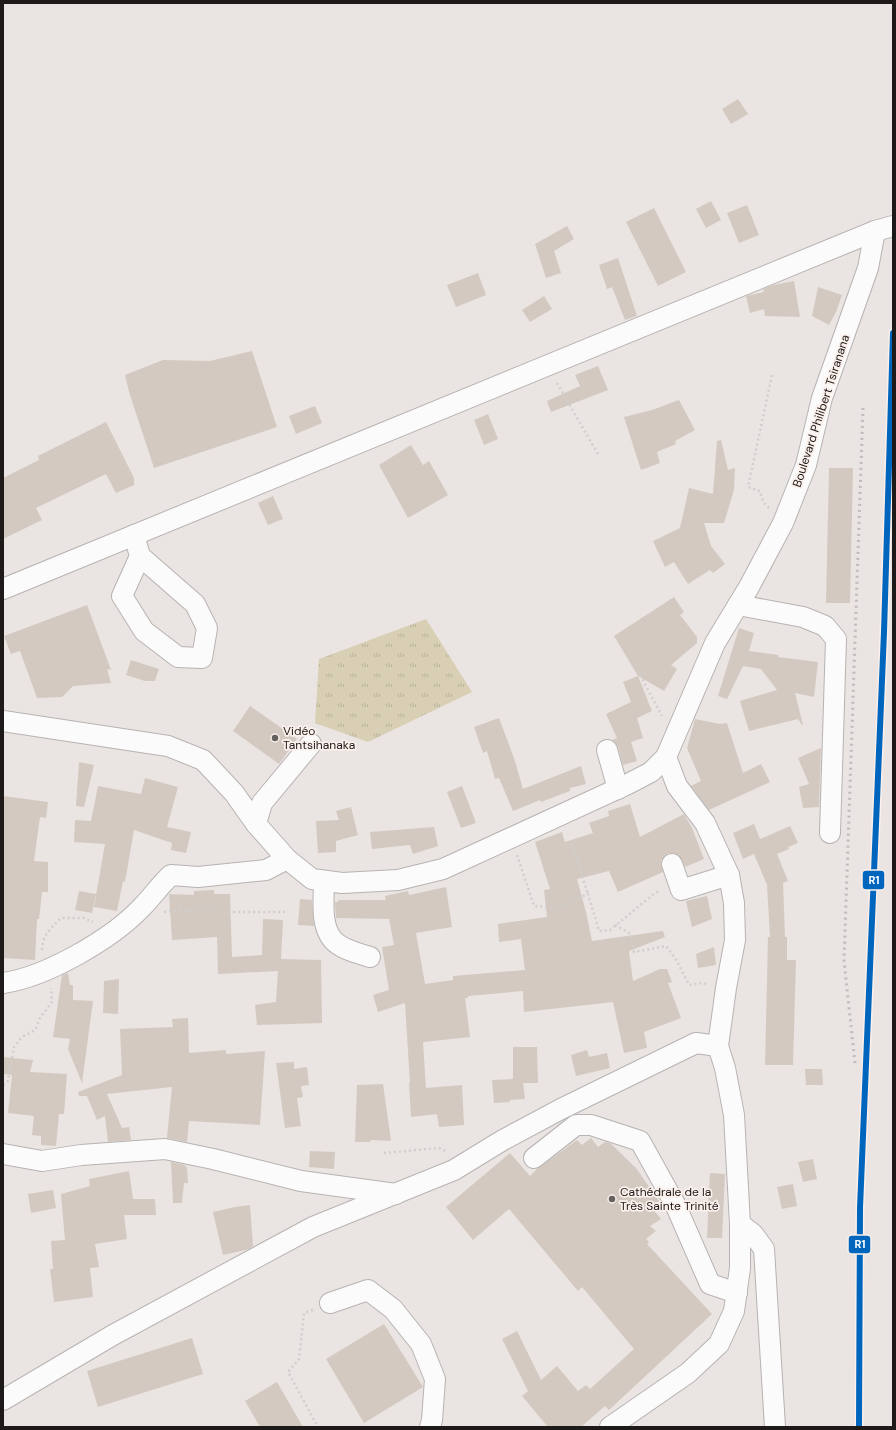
<svg xmlns="http://www.w3.org/2000/svg" width="896" height="1430" viewBox="0 0 896 1430" font-family="'DM Sans',sans-serif">
  <style>
    .grass { fill: url(#grass-tufts) }
    .building { fill: #d3c9c0 }
    .lines { fill: none; stroke-linecap: round; stroke-linejoin: round }
    .minor-casing { stroke: #b7b3b2; stroke-width: 22 }
    .path { stroke: #d0cfce; stroke-width: 2.5; stroke-dasharray: 2 3; stroke-linecap: butt }
    .minor { stroke: #fcfbfb; stroke-width: 20 }
    .rail { stroke: #bebcbc; stroke-width: 3; stroke-dasharray: 2 4; stroke-linecap: butt }
    .rail-1-casing { stroke: #fbf0eb; stroke-width: 9 }
    .rail-1 { stroke: #0065bd; stroke-width: 6 }
    .poi-dot { fill: #65615f; stroke: #fbf0eb; stroke-width: 1.5 }
    .labels { text-anchor: middle; stroke-width: 3.5; stroke-linejoin: round; paint-order: stroke }
    .street-label { font-size: 12px; fill: #1e1a19; stroke: #fbf0eb }
    .poi-label { font-size: 12px; fill: #1e1a19; stroke: #fbf0eb; text-anchor: start }
    .line-badge { stroke: #fbf0eb; stroke-width: 1.5 }
    .badge-label { font-size: 11px; text-anchor: middle; font-weight: bold; fill: #fff }
  </style>
  <defs>
    <pattern id="grass-tufts" width="24" height="20" patternUnits="userSpaceOnUse"><rect width="24" height="20" fill="#d9cfb5"/><path d="M3 7l-1-3M5 7V3M7 7l1-3M15 17l-1-3M17 17v-4M19 17l1-3" fill="none" stroke="#bab19b"/></pattern>
  </defs>
  <rect width="100%" height="100%" fill="#eae4e2"/>
  <path class="grass" d="M426 619 472 692 368 742 315 723 319 659Z"/>
  <g class="building">
    <path d="M738 99 748 114 731 124 722 109Z"/>
    <path d="M711 201 721 220 706 228 696 209Z"/>
    <path d="M747 205 759 235 739 243 727 213Z"/>
    <path d="M654 208 686 272 658 286 626 222Z"/>
    <path d="M567 226 574 239 554 251 561 273 546 278 535 244Z"/>
    <path d="M618 258 637 316 625 320 612 287 607 289 599 265Z"/>
    <path d="M478 273 486 295 456 307 447 285Z"/>
    <path d="M794 281 800 317 765 316 764 309 750 313 746 296 764 292 763 289 774 285Z"/>
    <path d="M818 287 842 295 836 312 829 325 812 316Z"/>
    <path d="M544 296 552 309 530 322 522 310Z"/>
    <path d="M252 351 277 427 154 468 129 392 125 375 163 360 210 361Z"/>
    <path d="M598 366 608 390 551 412 547 401 580 386 575 375Z"/>
    <path d="M679 400 695 430 675 441 676 444 657 452 660 463 641 470 624 417 652 410Z"/>
    <path d="M315 406 322 423 296 434 289 416Z"/>
    <path d="M488 414 498 439 484 445 474 420Z"/>
    <path d="M106 422 134 478V485L116 493 106 474 36 508 42 520 3 539V478L39 460 38 456Z"/>
    <path d="M721 440 728 470 735 468 734 490 724 523H704L711 546 725 564 713 573 710 570 688 584 674 562 665 567 653 541 680 528 689 488 713 494 717 441Z"/>
    <path d="M411 445 423 465 429 461 448 495 408 518 379 465Z"/>
    <path d="M829 468H853L850 603H826Z"/>
    <path d="M273 496 283 519 268 525 258 503Z"/>
    <path d="M674 597 684 612 680 615 697 637V643L671 665 677 669 664 691 638 676 614 636Z"/>
    <path d="M87 605 111 670 107 669 111 683 73 686 62 697 37 698 20 651 11 654 4 636Z"/>
    <path d="M739 628 754 633 749 651 778 655V657L818 662 814 697 795 693 803 725H802L798 719 749 731 740 701 777 690 761 669 743 666 727 699 718 696Z"/>
    <path d="M131 660 159 669 155 681H145L126 675Z"/>
    <path d="M638 676 652 711 637 718 643 738 631 742 637 761 623 765 618 747 615 742 612 740 617 738 606 714 631 702 623 682Z"/>
    <path d="M250 706 297 739 279 764 233 731Z"/>
    <path d="M499 718 514 758 523 789 581 766 586 784 570 788V791L541 802 540 800 513 811 499 778 495 779 487 751 483 753 474 727Z"/>
    <path d="M695 719 720 724 727 723 743 773 761 764 770 782 709 810 691 786 701 781 687 748Z"/>
    <path d="M821 748 819 809V807L803 808 799 787 809 784 798 758Z"/>
    <path d="M79 762 94 765 84 807 76 806Z"/>
    <path d="M145 778 178 787 167 827 191 832 186 853 171 850 172 843 134 830 125 882 123 881 117 911 94 907 105 844 74 842 75 820 91 821 98 786 141 794Z"/>
    <path d="M462 786 476 823 461 828 447 792Z"/>
    <path d="M3 796 48 802 46 818 40 817 34 861 48 862V892H42L39 919H37L35 960 3 958Z"/>
    <path d="M630 804 640 837 684 814 692 828 704 859 685 867 679 855 674 853H668L664 856 661 861 663 872 618 892 609 871 577 879 586 912 592 941 663 931 665 937 629 951 633 981 660 969H667L672 982 668 983 681 1018 644 1032 647 1048 624 1053 613 1002 524 1012 523 991 468 996V998H465L470 1037 423 1042 426 1088 462 1085 464 1125 439 1127 437 1114 411 1117 409 1083H410L405 1003 378 1012 373 995 389 990 382 947 394 945 389 919 336 918 335 902H338V900H386L385 896 408 891 409 895 446 887 452 927 416 933 425 984 453 980V976L525 970 521 939 499 942 498 924 547 917 544 890 550 889 535 842 562 832 565 842 593 833 589 823 609 816 608 811Z"/>
    <path d="M351 807 358 835 336 841V852L318 853 316 821 339 820 336 811Z"/>
    <path d="M754 824 760 839 790 826 798 843 788 847 789 849 777 854 788 881 783 883 785 937H787V960H796L793 1065H765L768 937H770L767 885 754 854 743 859 733 833Z"/>
    <path d="M434 827 438 846 413 854 410 845 372 849 370 832Z"/>
    <path d="M214 890V894H230L232 957 262 955 263 919 283 920 281 959 321 960 322 1023 257 1025 255 1005 276 1002 278 971 218 974 217 937 172 940 169 894 194 895V891Z"/>
    <path d="M79 891 96 894 92 913 75 910Z"/>
    <path d="M707 896 712 919 692 927 686 901Z"/>
    <path d="M300 899 312 900 314 926 298 925Z"/>
    <path d="M714 947 716 965 698 968 696 954Z"/>
    <path d="M68 973 70 985H73V1000L93 1001 82 1083 68 1049 70 1039 53 1037 62 975Z"/>
    <path d="M119 979 118 1014 103 1013 104 981Z"/>
    <path d="M188 1018 189 1053 226 1050V1054L265 1051 260 1125 189 1121 187 1142 167 1138 172 1087 107 1094 122 1128 129 1127 131 1140 108 1142 105 1116 97 1120 87 1096H79L78 1092 122 1075 120 1029 173 1027 172 1019Z"/>
    <path d="M513 1047H537L538 1083H523L525 1099 510 1100V1102L494 1103 492 1080 513 1079Z"/>
    <path d="M587 1050 589 1057 607 1053 610 1068 576 1076 571 1055Z"/>
    <path d="M3 1057 33 1060 30 1072 67 1074 64 1114H59L56 1146 41 1145V1136L32 1135 34 1116 8 1113 12 1075 3 1074Z"/>
    <path d="M294 1062V1069L307 1067 309 1085 301 1086 303 1097 297 1098 301 1126 285 1128 276 1063Z"/>
    <path d="M805 1069H822L823 1085H806Z"/>
    <path d="M383 1084 391 1141 370 1140 371 1142H355L357 1085Z"/>
    <path d="M591 1138 598 1147 605 1142 610 1143 636 1168 659 1201 652 1208 661 1219 650 1226 656 1231 646 1239 649 1242 647 1244 712 1314 609 1410 605 1406 581 1427H548L522 1396 528 1391 502 1339 517 1331 541 1380 557 1366 578 1391 586 1385 590 1389 634 1349 582 1287 578 1291 509 1209 473 1240 446 1207 510 1153 530 1176 537 1169 577 1140 582 1145Z"/>
    <path d="M310 1151 335 1152 334 1169 309 1167Z"/>
    <path d="M813 1159 817 1179 803 1182 798 1162Z"/>
    <path d="M171 1162 185 1165V1167H187L188 1183H184L182 1203H173Z"/>
    <path d="M129 1171 133 1199H155L156 1215H124L127 1239 95 1244 99 1267 90 1268 93 1297 54 1302 50 1269H53L51 1241 65 1240 61 1194 90 1186 89 1179Z"/>
    <path d="M710 1173 725 1174 722 1238H707Z"/>
    <path d="M793 1184 797 1206 782 1209 777 1187Z"/>
    <path d="M53 1190 56 1208 31 1213 28 1194Z"/>
    <path d="M250 1205 253 1246 249 1249 223 1255 213 1212 235 1207Z"/>
    <path d="M384 1324 423 1387 364 1423 326 1359Z"/>
    <path d="M192 1338 203 1374 98 1407 87 1371Z"/>
    <path d="M277 1382 303 1427H260L245 1401Z"/>
  </g>
  <g class="lines">
    <g class="minor-casing">
      <g id="minor">
        <path d="M134 535 140 556 195 604 207 628 202 658 178 657 144 631 122 596 140 556"/>
        <path d="M3 589 875 231 893 226"/>
        <path d="M738 605 803 617 825 626 836 639 830 833"/>
        <path d="M3 721 168 746 203 760 234 793 256 824 287 859 312 879 342 883 398 880 443 869 628 784 651 772 666 757 715 643 749 587 783 523 806 465 822 398 868 268 875 231"/>
        <path d="M607 750 618 789"/>
        <path d="M256 824 262 803 311 744"/>
        <path d="M672 864 681 890 729 875"/>
        <path d="M324 881C324 900 320 925 333 940 342 950 358 953 370 957"/>
        <path d="M3 983C46 977 112 939 142 907 152 897 160 885 171 875L198 877 266 870 287 859"/>
        <path d="M3 1154 42 1161 81 1155 165 1149 213 1159 301 1181 396 1194"/>
        <path d="M534 1158 576 1125H591L640 1141 675 1204 710 1284 737 1293"/>
        <path d="M740 1224 753 1234 764 1249 775 1427"/>
        <path d="M330 1303 368 1290 393 1309 421 1344 435 1379 432 1420 430 1427"/>
        <path d="M3 1400 113 1335 313 1227 454 1170 503 1140 561 1109 696 1043 718 1046"/>
        <path d="M610 1427 688 1373 719 1344 734 1311 740 1268V1224L734 1115 725 1068 718 1046 726 988 735 940 734 903 729 875 705 823 677 786 666 757"/>
      </g>
    </g>
    <g class="path">
      <path d="M557 383 599 456"/>
      <path d="M769 508 763 502 760 491 748 487 772 375"/>
      <path d="M640 675 662 716"/>
      <path d="M571 843 588 894"/>
      <path d="M517 855 534 906 555 908 588 894 599 931 610 930 655 893 661 891"/>
      <path d="M164 912 208 908 221 912H288"/>
      <path d="M615 925 631 934 634 952 666 946 677 961 689 985 702 983 708 984"/>
      <path d="M42 950C42 936 51 928 61 918H84L93 922"/>
      <path d="M3 1085 8 1081 14 1047 22 1037 35 1030 40 1018 52 1002 51 988"/>
      <path d="M384 1153 439 1148 448 1152"/>
      <path d="M313 1310 304 1313 299 1359 288 1372 318 1427"/>
    </g>
    <use href="#minor" class="minor"/>
    <g class="rail">
      <path d="M893 346V333"/>
      <path d="M855 1063 844 961 863 408"/>
    </g>
    <g class="rail-1-casing">
      <path id="rail-1" d="M859 1427 860 1208 884 632 893 333"/>
    </g>
    <use href="#rail-1" class="rail-1"/>
  </g>
  <g class="poi-dot">
    <circle cx="275" cy="738" r="4"/>
    <circle cx="612" cy="1199" r="4"/>
  </g>
  <g class="labels">
    <g class="street-label">
      <text transform="translate(821 411) rotate(-72)" y="4">Boulevard Philibert Tsiranana</text>
    </g>
    <g class="poi-label">
      <text x="283" y="735">Vidéo<tspan x="283" dy="14">Tantsihanaka</tspan></text>
      <text x="620" y="1196">Cathédrale de la<tspan x="620" dy="14">Très Sainte Trinité</tspan></text>
    </g>
  </g>
  <g class="line-badge">
    <rect x="862" y="870" width="23" height="20" rx="4" fill="#0065bd"/>
    <rect x="848" y="1235" width="23" height="19" rx="4" fill="#0065bd"/>
  </g>
  <g class="badge-label">
    <text x="874" y="884">R1</text>
    <text x="860" y="1248">R1</text>
  </g>
  <rect width="896" height="1430" fill="none" stroke="#1e1a19" stroke-width="8"/>
</svg>
